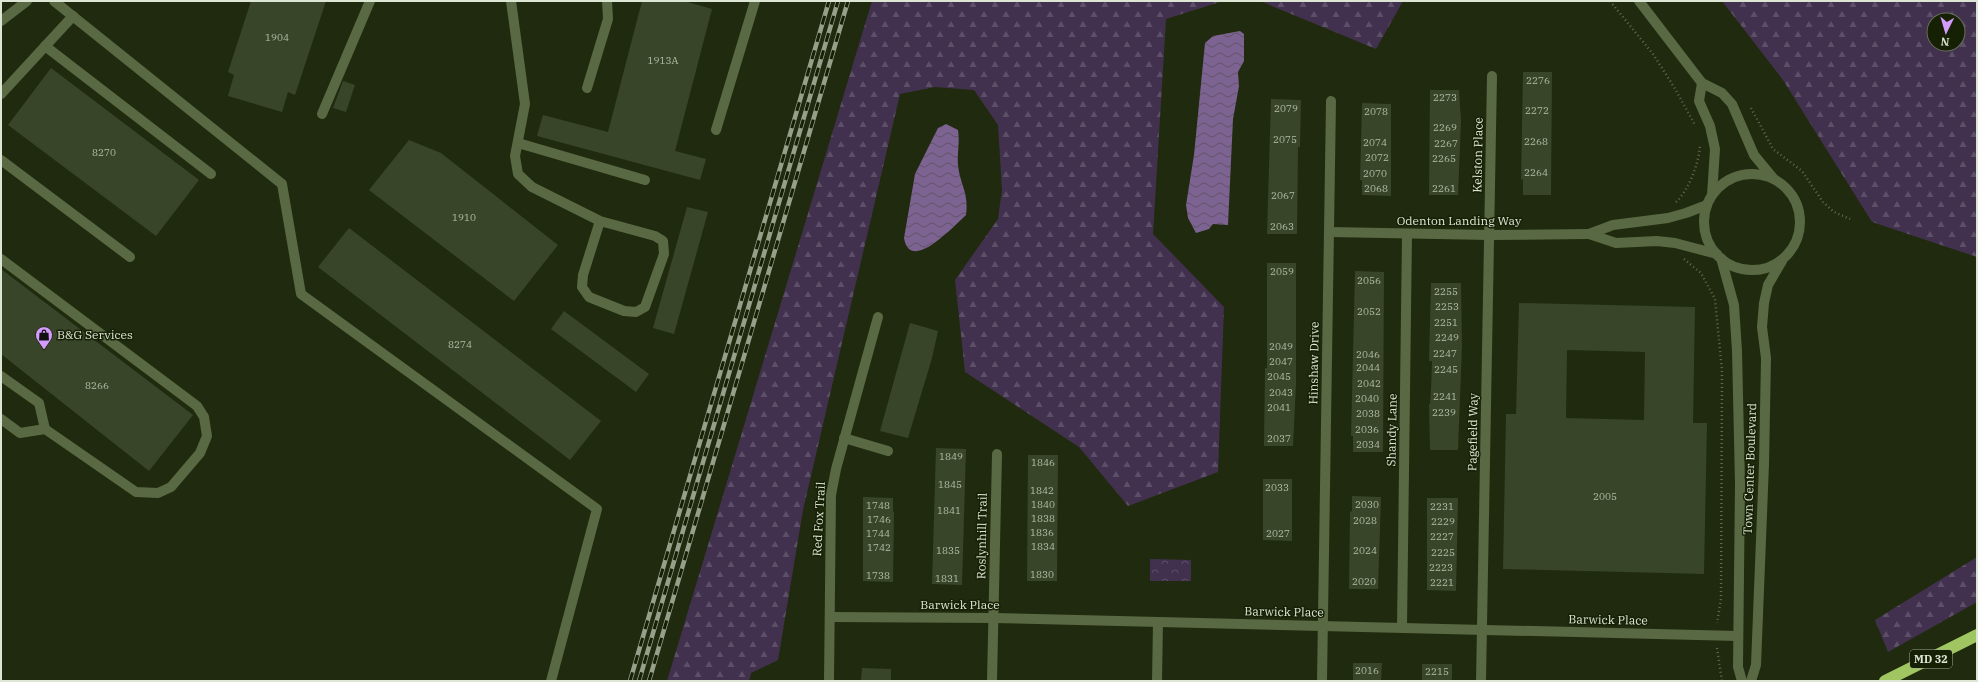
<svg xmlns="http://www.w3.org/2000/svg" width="1978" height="682" viewBox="0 0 1978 682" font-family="'IBM Plex Serif',serif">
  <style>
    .forest { fill: url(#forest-firs); fill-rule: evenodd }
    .park { fill: url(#park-crowns) }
    .water { fill: url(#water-waves) }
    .building { fill: #394528; fill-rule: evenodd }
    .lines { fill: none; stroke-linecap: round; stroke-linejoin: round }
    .path { stroke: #616a52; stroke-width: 2.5; stroke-dasharray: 1 3; stroke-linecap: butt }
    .minor { stroke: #596943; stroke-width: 10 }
    .highway { stroke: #a0c662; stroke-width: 12 }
    .rail-casing { stroke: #969f8a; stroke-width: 4.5 }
    .rail { stroke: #162005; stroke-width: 3; stroke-dasharray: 9; stroke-linecap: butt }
    .labels { text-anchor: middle; stroke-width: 3; stroke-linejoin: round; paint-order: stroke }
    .number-label { font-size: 10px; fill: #b4bda9 }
    .shield { fill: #162005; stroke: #a1aa96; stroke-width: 1 }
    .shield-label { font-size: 11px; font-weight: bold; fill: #dde5d4 }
    .street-label { font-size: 12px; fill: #dde5d4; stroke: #162005 }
    .poi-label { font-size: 12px; fill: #dde5d4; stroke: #162005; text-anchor: start }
  </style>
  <defs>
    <pattern id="forest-firs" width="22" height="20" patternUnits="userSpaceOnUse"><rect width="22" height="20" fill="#42314e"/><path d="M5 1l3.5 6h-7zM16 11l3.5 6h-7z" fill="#5d4f67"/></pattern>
    <pattern id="park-crowns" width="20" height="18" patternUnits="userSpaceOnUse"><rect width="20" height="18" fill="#42314e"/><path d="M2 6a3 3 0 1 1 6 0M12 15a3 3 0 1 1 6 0" fill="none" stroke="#5d4f67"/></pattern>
    <pattern id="water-waves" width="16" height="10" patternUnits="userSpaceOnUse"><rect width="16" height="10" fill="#7d6391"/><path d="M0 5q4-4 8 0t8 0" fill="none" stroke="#605468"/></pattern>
  </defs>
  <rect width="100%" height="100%" fill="#202a0e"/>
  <g class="forest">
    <path d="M872 1H1223L1166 19 1153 234 1224 307 1218 472 1128 506 1079 447 965 372 955 280 998 219 1002 190 998 125 974 90 935 87 900 94 803 510 778 660 751 673 749 681H667Z"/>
    <path d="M1260 1H1403L1376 49Z"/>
    <path d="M1722 1H1977V257L1872 222 1783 80ZM1934 20H1958V44H1934Z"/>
    <path d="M1977 557V602L1888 652 1875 620Z"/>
  </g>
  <path class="park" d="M1150 559 1191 560V581H1150Z"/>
  <g class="water">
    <path d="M1240 31 1244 34V61L1238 72 1239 86 1233 119 1228 225 1213 224 1209 229 1196 233 1188 218 1186 205 1194 155 1205 43 1213 36Z"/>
    <path d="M946 124 958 130C960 142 957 153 958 165 960 185 969 192 966 215 954 226 910 274 904 238L915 174 938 128Z"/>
  </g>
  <g class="building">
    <path d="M251 1H326L295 95 288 92 282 112 228 96 234 75 228 72Z"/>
    <path d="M642 1H684L712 9 675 151 706 159 700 180 537 136 543 115 608 132Z"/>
    <path d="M51 68 199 180 156 236 8 125Z"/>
    <path d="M1523 72H1552L1551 195H1523V179L1521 180Z"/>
    <path d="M343 81 355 85 346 112 333 108Z"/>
    <path d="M1430 90H1459L1461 120 1458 195H1429Z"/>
    <path d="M1271 99 1301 100 1300 147H1298L1297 234H1267Z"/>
    <path d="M1362 103 1391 104V196L1362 195V180H1360Z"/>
    <path d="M409 140 441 153 558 245 514 301 369 190Z"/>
    <path d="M687 207 708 212 674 334 653 328Z"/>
    <path d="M349 228 601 421 570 460 318 267Z"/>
    <path d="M1267 263H1296V384L1293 446H1264L1265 368H1267Z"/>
    <path d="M1 269 193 415 149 471 1 354Z"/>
    <path d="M1355 271 1384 272 1383 452H1353V436H1351Z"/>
    <path d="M1431 283H1461L1462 346 1458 450H1430L1429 404H1430L1431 389 1432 361H1429Z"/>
    <path d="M1519 303 1695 307 1693 423H1707L1704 574 1503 569 1506 414H1516ZM1567 350 1645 352 1644 420 1566 418Z"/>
    <path d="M564 311 649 374 636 392 551 329Z"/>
    <path d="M910 323 938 331 932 358 908 438 880 431Z"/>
    <path d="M936 448 966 449 962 585 932 584Z"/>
    <path d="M1028 455H1058L1057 581H1027Z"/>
    <path d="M1263 479H1292V541L1263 540Z"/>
    <path d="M1352 496 1381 497 1378 589H1349L1350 512 1352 511Z"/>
    <path d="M863 497 893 498V512H894L893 582 863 581Z"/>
    <path d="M1427 498H1458L1456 591 1427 590Z"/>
    <path d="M1353 663H1382L1381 681H1353Z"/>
    <path d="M1422 664H1452V679L1450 681H1422Z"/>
    <path d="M862 668 891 669V681H861Z"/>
  </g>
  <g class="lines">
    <g class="path">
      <path d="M1610 1 1653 54 1674 87 1695 125"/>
      <path d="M1751 108 1773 149 1802 171 1823 202 1834 212 1850 219"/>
      <path d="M1676 202C1689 190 1699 163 1700 145"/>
      <path d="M1684 259 1701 273 1715 299 1722 371 1721 599 1717 623"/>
      <path d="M1717 648 1722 681"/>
    </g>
    <g class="minor">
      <path d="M54 1 282 184 301 294 597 509 551 681"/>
      <path d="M511 1 525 104 515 156 518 174 532 187 600 221 655 236 663 241 664 254 645 307 636 312 624 311 589 297 582 287 583 275 600 221"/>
      <path d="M1639 1 1702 83 1722 93 1732 104 1754 155 1773 178"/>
      <path d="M1 21 27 1"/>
      <path d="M45 46 211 174"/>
      <path d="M1702 83 1699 101 1710 126 1715 149 1712 195"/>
      <path d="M587 88 608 19 607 1"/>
      <path d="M1 94 73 16"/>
      <path d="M322 114 370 1"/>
      <path d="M716 130 755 1"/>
      <path d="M518 143 645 180"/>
      <path d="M1 160 130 257"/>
      <circle cx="1752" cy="222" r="48"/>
      <path d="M1707 205 1686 213 1668 218 1613 225 1589 234 1616 243 1657 241 1675 243 1717 254"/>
      <path d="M1330 232 1490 235 1589 234"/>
      <path d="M1721 258 1734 305 1737 351 1740 484 1738 667 1742 681"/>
      <path d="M1 259 197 406 204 417 207 436 200 453 171 487 158 493 136 492 45 429 39 403 1 376"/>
      <path d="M1 419 20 433 45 429"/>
      <path d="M844 438 888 451"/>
      <path d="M830 617 993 618 1738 636"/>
      <path d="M1402 628 1407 234"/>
      <path d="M829 681 831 495 836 469 878 317"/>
      <path d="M992 681 997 454"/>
      <path d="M1157 681 1158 622"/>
      <path d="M1322 681 1331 101"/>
      <path d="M1481 681 1492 76"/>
      <path d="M1751 681 1756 665 1764 464 1766 358 1762 327 1764 303 1768 285 1782 261"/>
    </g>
    <path class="highway" d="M1885 681 1977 635"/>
    <g class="rail-casing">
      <g id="rail">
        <path d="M630 681 829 1"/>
        <path d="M639 681 838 1"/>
        <path d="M649 681 848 1"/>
      </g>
    </g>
    <use href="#rail" class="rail"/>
  </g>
  <defs>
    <g id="shop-pin" transform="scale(0.9)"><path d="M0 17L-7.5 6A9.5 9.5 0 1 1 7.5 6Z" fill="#d39cfc" stroke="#162005"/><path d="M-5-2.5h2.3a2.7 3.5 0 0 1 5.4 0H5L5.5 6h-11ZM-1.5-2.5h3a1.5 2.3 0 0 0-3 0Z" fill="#111"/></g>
  </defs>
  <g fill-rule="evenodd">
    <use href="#shop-pin" x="44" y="335"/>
  </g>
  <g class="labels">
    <g class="number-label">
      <text x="277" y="41">1904</text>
      <text x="663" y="64">1913A</text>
      <text x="1538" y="84">2276</text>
      <text x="1445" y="101">2273</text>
      <text x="1286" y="112">2079</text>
      <text x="1537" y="114">2272</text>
      <text x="1376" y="115">2078</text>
      <text x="1445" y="131">2269</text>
      <text x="1285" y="143">2075</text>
      <text x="1536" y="145">2268</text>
      <text x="1375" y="146">2074</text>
      <text x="1446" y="147">2267</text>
      <text x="104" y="156">8270</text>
      <text x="1377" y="161">2072</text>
      <text x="1444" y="162">2265</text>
      <text x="1536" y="176">2264</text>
      <text x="1375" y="177">2070</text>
      <text x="1376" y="192">2068</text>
      <text x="1444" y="192">2261</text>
      <text x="1283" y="199">2067</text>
      <text x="464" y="221">1910</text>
      <text x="1282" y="230">2063</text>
      <text x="1282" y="275">2059</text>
      <text x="1369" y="284">2056</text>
      <text x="1446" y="295">2255</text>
      <text x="1447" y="310">2253</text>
      <text x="1369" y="315">2052</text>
      <text x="1446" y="326">2251</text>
      <text x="1447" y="341">2249</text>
      <text x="460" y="348">8274</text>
      <text x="1281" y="350">2049</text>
      <text x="1445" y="357">2247</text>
      <text x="1368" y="358">2046</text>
      <text x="1281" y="365">2047</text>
      <text x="1368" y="371">2044</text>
      <text x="1446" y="373">2245</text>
      <text x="1279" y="380">2045</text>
      <text x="1369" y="387">2042</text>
      <text x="97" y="389">8266</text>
      <text x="1281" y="396">2043</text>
      <text x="1445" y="400">2241</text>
      <text x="1367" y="402">2040</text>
      <text x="1279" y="411">2041</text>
      <text x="1444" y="416">2239</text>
      <text x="1368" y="417">2038</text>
      <text x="1367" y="433">2036</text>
      <text x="1279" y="442">2037</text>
      <text x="1368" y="448">2034</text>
      <text x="951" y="460">1849</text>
      <text x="1043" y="466">1846</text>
      <text x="950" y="488">1845</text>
      <text x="1277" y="491">2033</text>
      <text x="1042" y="494">1842</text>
      <text x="1605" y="500">2005</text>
      <text x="1043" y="508">1840</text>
      <text x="1367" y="508">2030</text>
      <text x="878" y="509">1748</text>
      <text x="1442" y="510">2231</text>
      <text x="949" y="514">1841</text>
      <text x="1043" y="522">1838</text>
      <text x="879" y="523">1746</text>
      <text x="1365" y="524">2028</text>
      <text x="1443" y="525">2229</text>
      <text x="1042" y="536">1836</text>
      <text x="878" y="537">1744</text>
      <text x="1278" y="537">2027</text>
      <text x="1442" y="540">2227</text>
      <text x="1043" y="550">1834</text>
      <text x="879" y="551">1742</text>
      <text x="948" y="554">1835</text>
      <text x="1365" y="554">2024</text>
      <text x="1443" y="556">2225</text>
      <text x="1441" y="571">2223</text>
      <text x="1042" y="578">1830</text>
      <text x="878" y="579">1738</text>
      <text x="947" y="582">1831</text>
      <text x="1364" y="585">2020</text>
      <text x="1442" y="586">2221</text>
      <text x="1367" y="674">2016</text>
      <text x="1437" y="675">2215</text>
    </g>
    <rect class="shield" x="1910" y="650" width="42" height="18" rx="3"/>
    <g class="shield-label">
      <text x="1931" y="663">MD 32</text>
    </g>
    <g class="street-label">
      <text transform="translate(1478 155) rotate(-89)" y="4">Kelston Place</text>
      <text x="1459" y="225">Odenton Landing Way</text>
      <text transform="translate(1314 363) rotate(-89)" y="4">Hinshaw Drive</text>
      <text transform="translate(1392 430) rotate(-89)" y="4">Shandy Lane</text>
      <text transform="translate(1473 432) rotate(-89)" y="4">Pagefield Way</text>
      <text transform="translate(1750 469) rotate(-88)" y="4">Town Center Boulevard</text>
      <text transform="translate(819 519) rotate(-87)" y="4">Red Fox Trail</text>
      <text transform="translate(982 536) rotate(-89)" y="4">Roslynhill Trail</text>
      <text x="960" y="609">Barwick Place</text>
      <text transform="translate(1284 612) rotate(1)" y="4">Barwick Place</text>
      <text transform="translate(1608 620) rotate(1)" y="4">Barwick Place</text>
    </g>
    <g class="poi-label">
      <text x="57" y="339">B&amp;G Services</text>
    </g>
  </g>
  <rect width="1978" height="682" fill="none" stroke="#dde5d4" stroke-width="4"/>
  <g transform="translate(1946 32) rotate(185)"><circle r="19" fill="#162005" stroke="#666f58"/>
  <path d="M0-3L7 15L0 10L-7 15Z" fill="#d39cfc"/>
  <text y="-6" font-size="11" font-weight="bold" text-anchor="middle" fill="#dde5d4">N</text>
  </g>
</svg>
